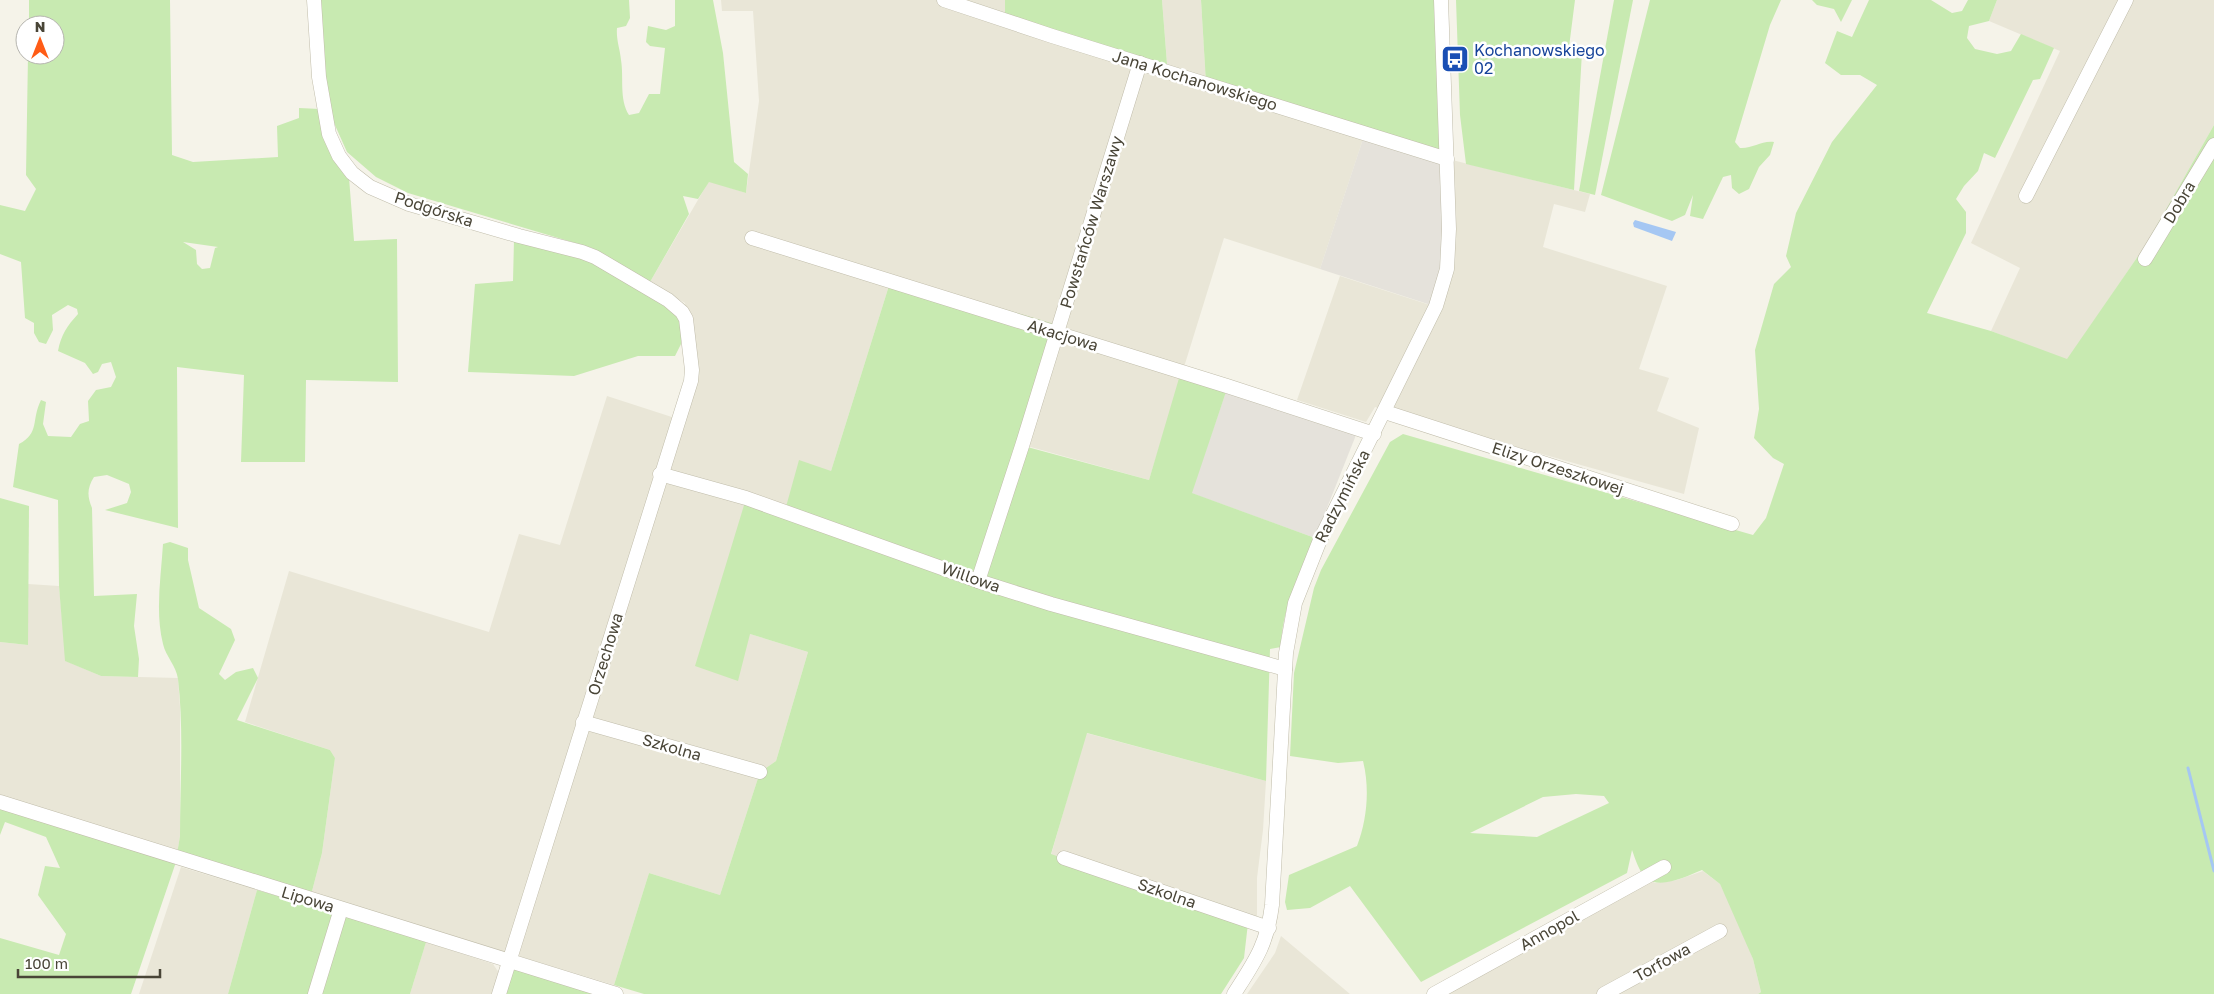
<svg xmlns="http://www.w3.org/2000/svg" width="2214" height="994" viewBox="0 0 2214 994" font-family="'Golos Text',sans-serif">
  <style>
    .residential { fill: #e9e6d7 }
    .industrial { fill: #e5e2db }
    .green { fill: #c8eab1; fill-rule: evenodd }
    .water { fill: #a5c7f3 }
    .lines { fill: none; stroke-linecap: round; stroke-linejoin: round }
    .stream { stroke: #a5c7f3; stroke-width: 3 }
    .minor-casing { stroke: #c1bdab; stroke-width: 15 }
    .minor { stroke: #fff; stroke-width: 14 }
    .labels { text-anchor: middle; stroke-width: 5; stroke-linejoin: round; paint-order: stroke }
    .transit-label { font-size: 16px; fill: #164399; stroke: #fff; text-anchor: start }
    .street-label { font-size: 16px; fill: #494537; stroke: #fff }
  </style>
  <rect width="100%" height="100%" fill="#f5f3e9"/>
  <g class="residential">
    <path d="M721 0H1005L1006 19 1167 63 1162 0H1201L1206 83 1365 133 1320 269 1224 238 1149 480 1020 444 892 276 831 471 750 634 808 652 776 761 760 772 720 895 649 873 614 985 342 902 311 895 322 853 335 758 330 750 245 722 289 571 489 632 519 534 560 545 607 396 678 419 692 370 685 303 650 282 709 181 746 193 759 101 753 11H722Z"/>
    <path d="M1997 0H2214V125L2145 246 2067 360 1991 331 2020 268 1971 243 2060 51 1989 21Z"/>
    <path d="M1444 158 1590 194 1585 212 1554 204 1543 247 1667 286 1639 369 1669 378 1657 411 1699 428 1684 494 1375 407 1366 422 1297 400 1340 276 1433 306Z"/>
    <path d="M28 584 59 586 66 661 101 676 178 678 180 707V836L177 854 0 801V642L28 645Z"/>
    <path d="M1086 733 1266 781 1263 830 1257 878V917L1051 855Z"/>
    <path d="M181 867 257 890 228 994H139Z"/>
    <path d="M1703 871 1720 884 1740 925 1753 959 1761 992 1758 994H1440L1645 877 1655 883 1677 880Z"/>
    <path d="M1281 936 1350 994H1247L1275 953Z"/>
    <path d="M426 942 493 964 499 973 492 994H410Z"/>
  </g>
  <g class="industrial">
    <path d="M1365 133 1444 158 1451 258 1434 306 1320 269Z"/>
    <path d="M1229 383 1358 430 1315 538 1191 493Z"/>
  </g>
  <g class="green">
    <path d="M29 0H170L172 155 193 162 278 157 277 126 299 118V108L320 109 348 165 354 241 397 239 398 382 306 380 305 462H241L244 375 177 367 178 528 105 510 127 503 131 492 129 484 107 475 94 477C87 488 87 496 92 508L94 596 137 594 134 626 139 659 138 677 101 676 65 661 59 586 58 500 13 487 19 444C40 433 31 420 41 400L46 402 43 424 48 436 71 437 80 424 89 421 88 401 96 390 111 387 116 377 111 362 102 364 98 372 93 374 85 363 58 351C61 335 67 326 78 314L77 309 68 305 52 315 53 330 46 344 39 342 34 333V323L25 318 21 262 0 254V205L25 211 36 189 26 175 28 55H55V25H29ZM183 242 218 247 215 248 210 268 202 269 197 264 196 250Z"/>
    <path d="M318 0H629L630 18 626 26 617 28C616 40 620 49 621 60 624 78 619 99 629 115L639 113 649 94H660L665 48 650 46 646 42 648 26 666 30 675 26V0H713L723 53 734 162 748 174 746 193 709 182 698 199 683 196 689 214 650 282 592 248 408 193 376 177 347 152 326 105Z"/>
    <path d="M1005 0H1162L1167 64 1134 60 1005 19Z"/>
    <path d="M1201 0H1440L1444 158 1206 83Z"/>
    <path d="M1456 0H1575L1569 47 1582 52 1574 190 1466 164 1460 115Z"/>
    <path d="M1614 0H1633L1595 195 1579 191Z"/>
    <path d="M1650 0H1781L1770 25 1735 142 1740 148C1752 149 1762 140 1774 142L1770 155 1759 167 1749 189 1739 194 1732 188 1731 175 1723 177 1703 219 1690 216 1693 195 1685 215 1672 221 1601 195Z"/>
    <path d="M1812 0H1852L1841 22 1834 9 1817 5Z"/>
    <path d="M1869 0H1931L1952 13 1962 11 1968 0H1997L1989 21 1969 26 1967 38 1975 49 1997 54 2011 51 2021 34 2054 48 2040 79 2033 80 1995 158 1984 153 1978 171 1964 186 1956 199 1966 212V233L1927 313 1991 331 2067 359 2145 246 2214 125V994H1758L1761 992 1753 959 1720 884 1702 870C1687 876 1660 890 1646 878 1639 872 1635 858 1632 850L1627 873 1421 982 1350 886 1310 908 1287 910 1285 902 1289 875 1357 846C1367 820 1370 789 1363 761L1338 763 1290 756 1294 673 1314 588 1321 570 1390 442 1403 434 1753 535 1766 518 1784 464 1773 458 1754 438 1759 409 1755 350 1774 284 1791 267 1786 256 1796 213 1832 142 1877 85 1860 75H1841L1825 63 1837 31 1852 37ZM1576 794 1604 796 1609 803 1537 837 1470 833 1543 797Z"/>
    <path d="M514 240 589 254 681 314V344L675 356H638L574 376 468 372 475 284 513 281Z"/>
    <path d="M892 276 1058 325 1020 445 1149 480 1182 368 1229 383 1192 493 1315 538C1299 573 1282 609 1281 647L1270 649 1266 781 1087 733 1051 854 1248 923 1244 958 1221 994H644L614 985 649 873 720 895 760 772 776 761 808 652 750 634 738 681 695 666 745 502 784 514 799 460 831 471Z"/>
    <path d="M0 498 29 506 28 645 0 642Z"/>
    <path d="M170 542 188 548V560L199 608 231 629 235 640 219 674 225 680 236 672 253 668 258 678 237 720 330 750 335 758 322 853 311 895 177 854 180 836C180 784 184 730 178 679 176 665 166 657 163 644 155 612 161 577 163 544Z"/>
    <path d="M0 803 176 862 131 994H0V938L59 955 66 934 38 895 45 866 60 868 46 837 5 822 0 835Z"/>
    <path d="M257 890 427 939 410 994H228Z"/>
    <path d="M512 967 599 994H504Z"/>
  </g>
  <path class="water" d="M1635 220 1676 232 1672 241 1634 227 1633 223Z"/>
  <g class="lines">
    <path class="stream" d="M2188 768 2214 871"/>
    <g class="minor-casing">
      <g id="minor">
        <path d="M314 0 319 77 329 134 339 156 352 173 370 187 409 204 519 236 582 252 595 257 668 300 682 312 686 319 692 370 691 381 499 994"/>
        <path d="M944 0 1052 36 1447 159"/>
        <path d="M2026 196 2126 0"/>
        <path d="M752 238 1227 386 1374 434"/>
        <path d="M2145 259 2214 145"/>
        <path d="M1385 412 1732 524"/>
        <path d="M660 474 746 498 978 581 1051 604 1285 669"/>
        <path d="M978 581 1022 446 1140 63"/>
        <path d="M583 722 760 772"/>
        <path d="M0 802 616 994"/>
        <path d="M1064 858 1269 928"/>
        <path d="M315 994 341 909"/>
        <path d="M1234 994C1255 961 1267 945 1272 905L1286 653 1295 603 1320 540 1436 306 1447 269 1449 229 1441 0"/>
        <path d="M1434 994 1664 867"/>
        <path d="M1604 994 1720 931"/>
      </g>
    </g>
    <use href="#minor" class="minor"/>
  </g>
  <defs>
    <g id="bus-square" transform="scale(1.4375)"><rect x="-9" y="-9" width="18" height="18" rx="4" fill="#1a4fb4" stroke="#fff"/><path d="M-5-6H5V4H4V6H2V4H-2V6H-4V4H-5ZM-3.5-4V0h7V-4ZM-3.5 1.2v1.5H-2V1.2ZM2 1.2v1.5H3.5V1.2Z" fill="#fff"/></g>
  </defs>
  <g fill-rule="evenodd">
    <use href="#bus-square" x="1455" y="59"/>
  </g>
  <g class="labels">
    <g class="transit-label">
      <text x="1474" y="56">Kochanowskiego<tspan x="1474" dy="18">02</tspan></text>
    </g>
    <g class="street-label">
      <text transform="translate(1195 80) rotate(17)" y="6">Jana Kochanowskiego</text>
      <text transform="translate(2179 202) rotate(-59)" y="6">Dobra</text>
      <text transform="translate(434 209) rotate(18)" y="6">Podgórska</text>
      <text transform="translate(1091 222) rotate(-73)" y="6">Powstańców Warszawy</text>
      <text transform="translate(1063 335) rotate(17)" y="6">Akacjowa</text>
      <text transform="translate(1558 468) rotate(18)" y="6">Elizy Orzeszkowej</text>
      <text transform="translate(1342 496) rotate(-63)" y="6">Radzymińska</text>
      <text transform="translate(971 577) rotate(19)" y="6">Willowa</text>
      <text transform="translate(605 654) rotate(-73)" y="6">Orzechowa</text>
      <text transform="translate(672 747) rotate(16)" y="6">Szkolna</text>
      <text transform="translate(1167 893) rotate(19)" y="6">Szkolna</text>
      <text transform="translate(308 899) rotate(17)" y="6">Lipowa</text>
      <text transform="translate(1549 930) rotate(-29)" y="6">Annopol</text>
      <text transform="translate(1662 962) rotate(-29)" y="6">Torfowa</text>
    </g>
  </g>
  <g transform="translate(40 40)"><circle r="24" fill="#ffffff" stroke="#b6b5af"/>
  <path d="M0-4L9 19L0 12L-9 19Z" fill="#ff5c16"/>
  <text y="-8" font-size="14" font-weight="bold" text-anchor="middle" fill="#494537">N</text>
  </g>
  <path d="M18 969v8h142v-8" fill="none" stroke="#494537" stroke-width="2.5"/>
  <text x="25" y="969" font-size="15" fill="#494537" stroke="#ffffff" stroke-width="4" paint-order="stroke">100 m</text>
</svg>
